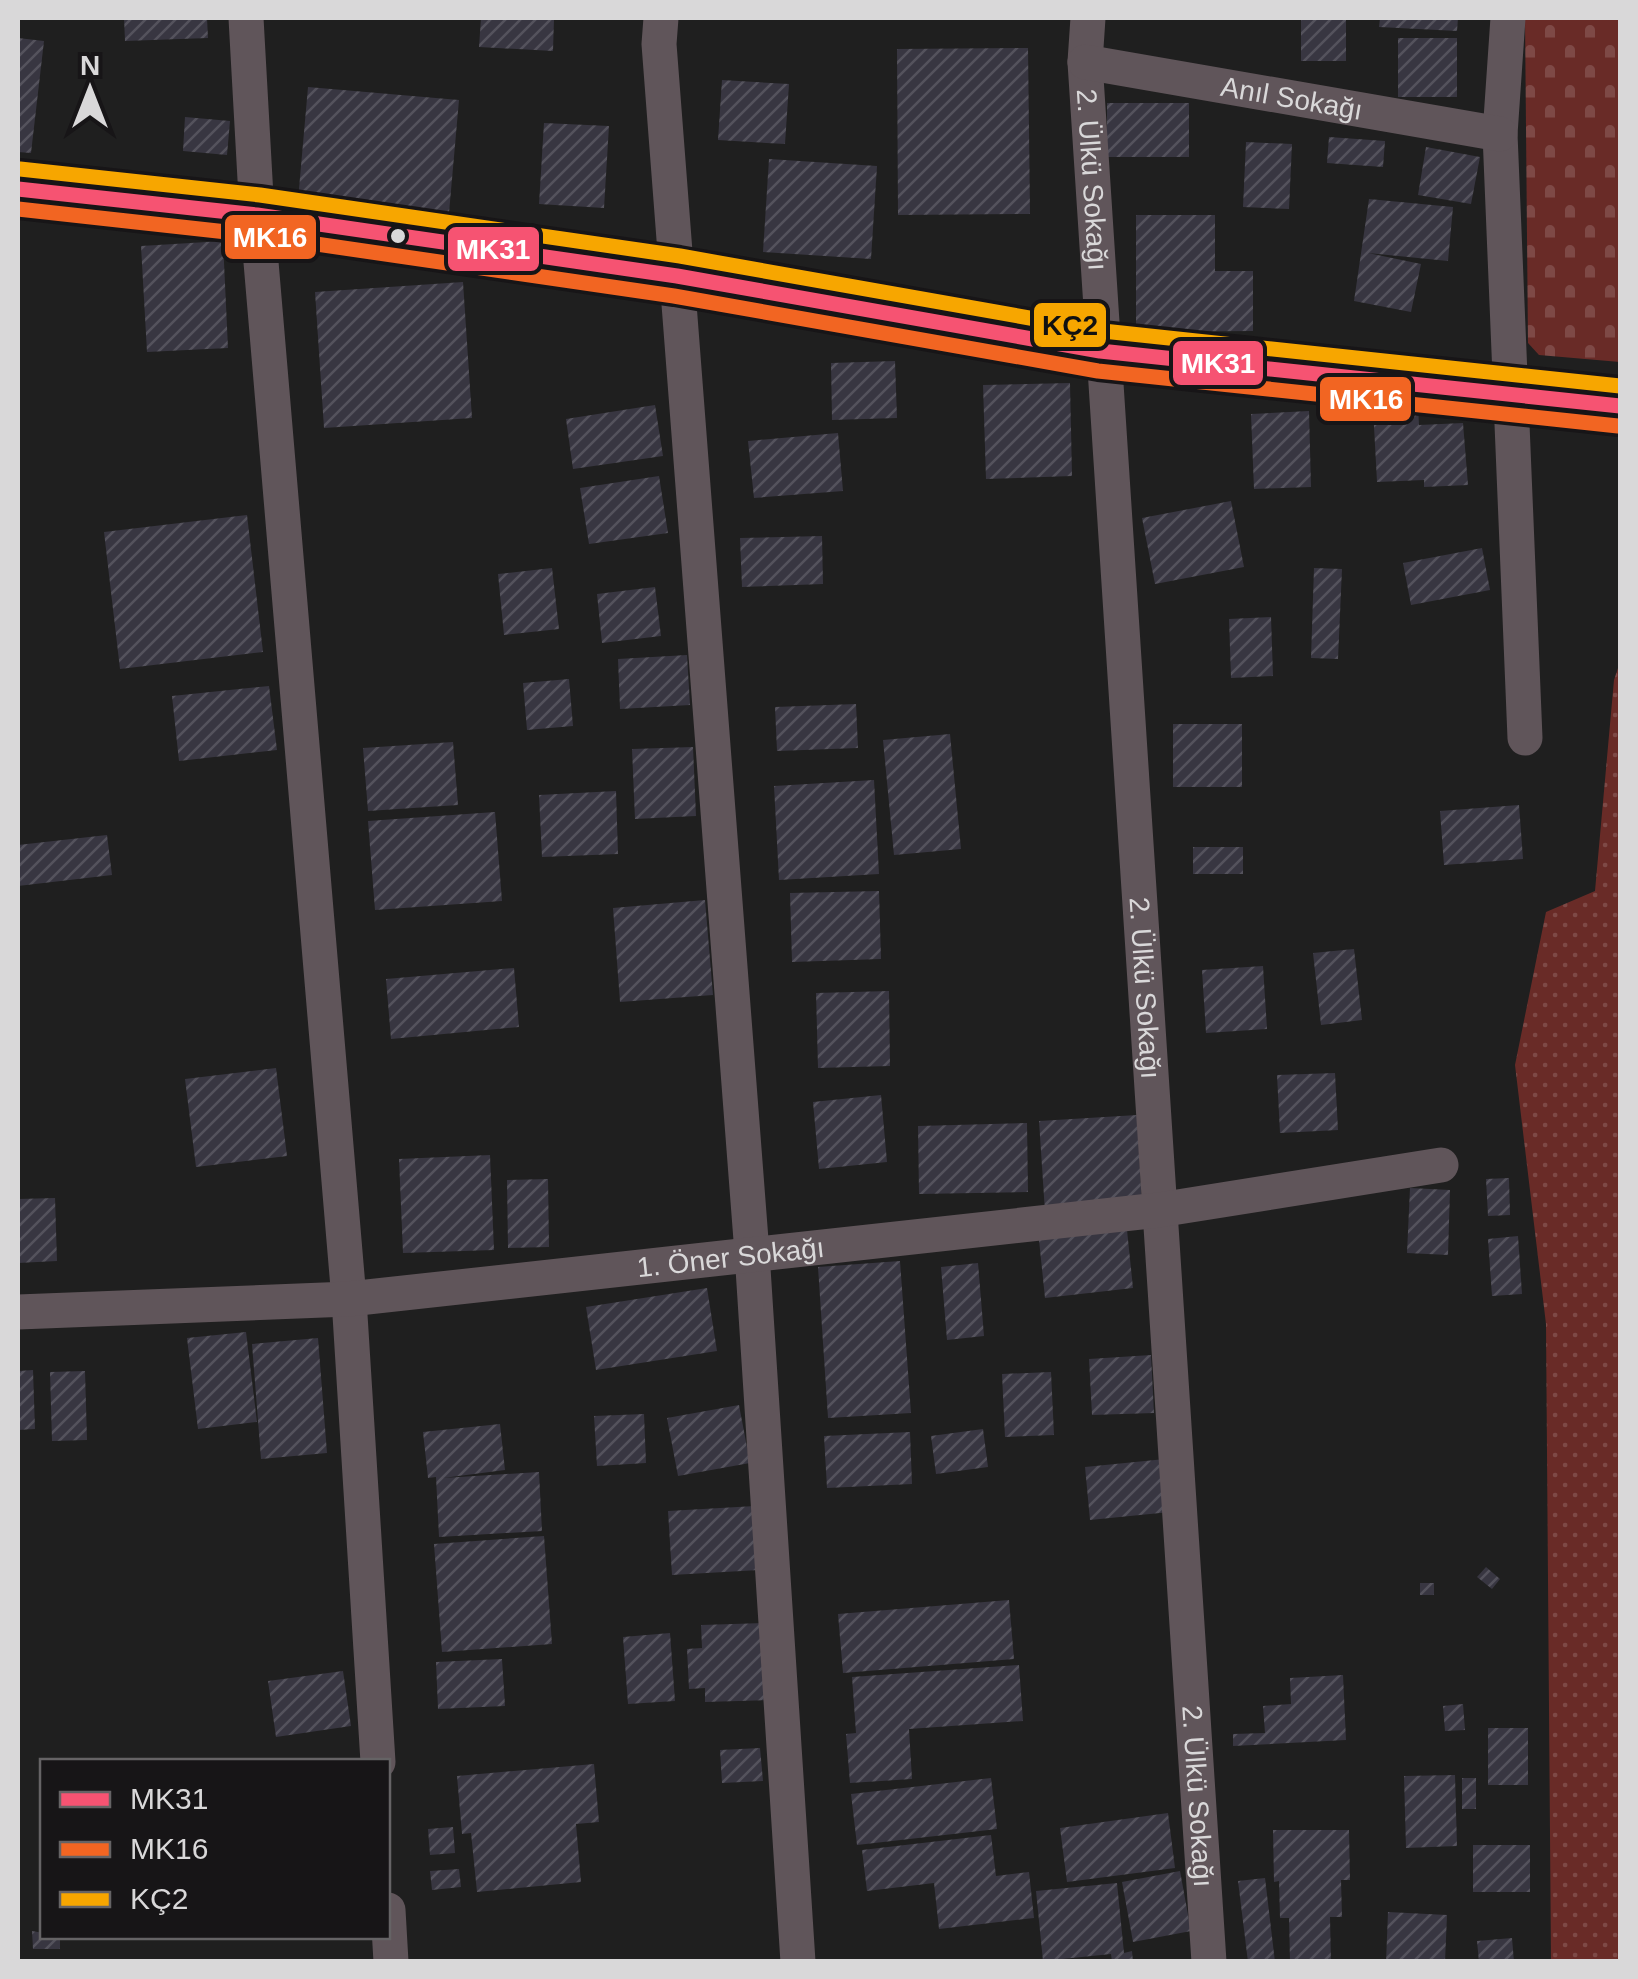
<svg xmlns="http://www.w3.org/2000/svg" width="1638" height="1979" viewBox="0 0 1638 1979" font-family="Helvetica,sans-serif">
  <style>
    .cemetery { fill: url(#cemetery-stones) }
    .park { fill: url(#park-dots) }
    .building { fill: url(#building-hatch) }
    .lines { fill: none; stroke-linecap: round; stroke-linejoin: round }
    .street { stroke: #60555a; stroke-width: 35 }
    .bus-1-casing { stroke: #171517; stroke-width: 22 }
    .bus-2-casing { stroke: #171517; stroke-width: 22 }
    .bus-3-casing { stroke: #171517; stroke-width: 22 }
    .bus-1 { stroke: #f65372; stroke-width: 15 }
    .bus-2 { stroke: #f26522; stroke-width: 15 }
    .bus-3 { stroke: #f7a600; stroke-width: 15 }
    .bus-dot { fill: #d9d8d9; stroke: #171517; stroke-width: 4 }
    .labels { text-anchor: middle; stroke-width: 8; stroke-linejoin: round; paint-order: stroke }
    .street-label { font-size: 28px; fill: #d9d8d9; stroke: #171517 }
    .line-badge { stroke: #171517; stroke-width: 4 }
    .badge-label { font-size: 28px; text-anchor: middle; font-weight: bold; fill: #fff }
    .pale-badge-label { font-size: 28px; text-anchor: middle; font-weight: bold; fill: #111 }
  </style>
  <defs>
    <pattern id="cemetery-stones" width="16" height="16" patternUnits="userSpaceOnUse" patternTransform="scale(2.5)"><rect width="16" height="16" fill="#692b27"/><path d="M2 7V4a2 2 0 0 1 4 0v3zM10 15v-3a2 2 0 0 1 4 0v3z" fill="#7e4946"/></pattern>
    <pattern id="park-dots" width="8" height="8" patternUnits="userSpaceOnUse" patternTransform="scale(2.5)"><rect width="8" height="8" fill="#692b27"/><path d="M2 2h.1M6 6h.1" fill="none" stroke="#7e4946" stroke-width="1.8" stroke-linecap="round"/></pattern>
    <pattern id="building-hatch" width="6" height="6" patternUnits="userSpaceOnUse" patternTransform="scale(2.5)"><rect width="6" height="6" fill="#383641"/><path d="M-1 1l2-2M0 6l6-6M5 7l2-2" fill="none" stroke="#54525c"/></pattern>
  </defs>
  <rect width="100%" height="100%" fill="#1f1f1f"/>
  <path class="cemetery" d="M1525 18H1620V362L1539 355 1528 343Z"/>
  <path class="park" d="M1620 662V1961H1551L1546 1324 1515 1065 1546 912 1595 891 1614 680Z"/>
  <g class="building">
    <path d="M124 18H207L208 38 125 41Z"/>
    <path d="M481 18H554L553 51 479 47Z"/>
    <rect x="1301" y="18" width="45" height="43"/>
    <path d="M1380 18H1458L1457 31 1379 27Z"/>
    <path d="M18 38 44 41 31 153 18 152Z"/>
    <rect x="1398" y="38" width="59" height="59"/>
    <path d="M1028 48 1030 214 898 215 897 49Z"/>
    <path d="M722 80 789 84 785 144 718 140Z"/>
    <path d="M308 87 459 100 449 213 298 200Z"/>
    <rect x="1107" y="103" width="82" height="54"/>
    <path d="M185 117 230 121 227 155 183 151Z"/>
    <path d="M544 123 609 126 604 208 539 204Z"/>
    <path d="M1329 137 1385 141 1383 167 1327 163Z"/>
    <path d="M1246 142 1292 144 1289 209 1243 207Z"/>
    <path d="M1426 147 1480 157 1471 204 1418 195Z"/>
    <path d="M769 159 877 166 871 259 763 252Z"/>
    <path d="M1369 199 1453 207 1448 261 1368 253 1421 264 1411 312 1354 301Z"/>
    <path d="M1136 215H1215V271H1253V331L1136 332Z"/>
    <path d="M223 241 228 348 147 352 141 246Z"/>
    <path d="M463 282 472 418 324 428 315 292Z"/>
    <path d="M895 361 897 418 832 420 831 363Z"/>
    <path d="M1070 383 1072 476 986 479 983 385Z"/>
    <path d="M655 405 663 456 573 469 566 419Z"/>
    <path d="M1418 406 1419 425 1463 423 1468 485 1424 487V480L1377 482 1373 408Z"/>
    <path d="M1309 411 1311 487 1254 489 1251 414Z"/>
    <path d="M838 433 843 491 754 498 748 441Z"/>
    <path d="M659 476 668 533 589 544 580 488Z"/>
    <path d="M1231 501 1244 567 1155 584 1142 518Z"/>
    <path d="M247 515 263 652 120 669 104 532Z"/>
    <path d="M822 536 823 584 742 587 740 538Z"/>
    <path d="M1482 548 1490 590 1411 605 1403 563Z"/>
    <path d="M552 568 559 629 504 635 498 574Z"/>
    <path d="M1314 568 1342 569 1338 659 1311 658Z"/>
    <path d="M655 587 661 636 602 643 597 594Z"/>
    <path d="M1271 617 1273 676 1231 678 1229 619Z"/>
    <path d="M687 655 690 705 620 709 618 659Z"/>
    <path d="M569 679 573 726 527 730 523 683Z"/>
    <path d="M269 686 277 750 179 761 172 696Z"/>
    <path d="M856 704 858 748 777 751 775 707Z"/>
    <rect x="1173" y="724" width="69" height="63"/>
    <path d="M950 734 961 849 894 855 883 740Z"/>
    <path d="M453 742 458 805 368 811 363 748Z"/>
    <path d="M693 747 696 816 635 819 632 749Z"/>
    <path d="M874 780 879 874 779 880 774 786Z"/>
    <path d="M616 791 618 854 542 857 539 795Z"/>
    <path d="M1519 805 1523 859 1444 865 1440 811Z"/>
    <path d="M495 812 502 901 375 910 368 821Z"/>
    <path d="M107 835 112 875 18 886V845Z"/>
    <rect x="1193" y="847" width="50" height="27"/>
    <path d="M879 891 881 959 792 962 790 893Z"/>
    <path d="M705 900 713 995 620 1002 613 908Z"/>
    <path d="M1354 949 1362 1020 1321 1025 1313 953Z"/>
    <path d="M1263 966 1267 1029 1206 1033 1202 970Z"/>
    <path d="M514 968 519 1027 391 1039 386 979Z"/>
    <path d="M889 991 890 1066 818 1068 816 993Z"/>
    <path d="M276 1068 287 1156 196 1167 185 1079Z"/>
    <path d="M1335 1073 1338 1130 1280 1133 1277 1075Z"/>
    <path d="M881 1095 887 1162 819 1169 813 1102Z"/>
    <path d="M1137 1115 1142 1206 1045 1212 1039 1121Z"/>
    <path d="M1027 1123 1028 1192 919 1194 918 1126Z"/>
    <path d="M490 1155 494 1250 403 1253 399 1159Z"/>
    <path d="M1509 1178 1510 1215 1488 1216 1486 1179Z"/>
    <path d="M548 1179 549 1247 508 1248 507 1180Z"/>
    <path d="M1410 1188 1450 1190 1448 1255 1407 1253Z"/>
    <path d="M55 1198 57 1261 18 1263V1199Z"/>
    <path d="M1127 1230 1133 1288 1045 1298 1039 1240Z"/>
    <path d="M1518 1236 1522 1294 1492 1296 1488 1239Z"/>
    <path d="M900 1261 911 1413 828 1418 818 1267Z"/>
    <path d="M978 1263 984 1336 947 1340 941 1267Z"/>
    <path d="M707 1288 717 1351 596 1370 586 1307Z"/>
    <path d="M246 1332 257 1422 198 1429 187 1338Z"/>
    <path d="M318 1338 327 1453 261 1459 252 1344Z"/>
    <path d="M1151 1355 1154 1413 1092 1415 1089 1359Z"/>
    <path d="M33 1370 35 1429 18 1430V1371Z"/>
    <path d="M85 1371 87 1440 52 1441 50 1372Z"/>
    <path d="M1051 1372 1054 1435 1005 1437 1002 1374Z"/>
    <path d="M739 1405 750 1463 678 1476 667 1418Z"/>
    <path d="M644 1414 646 1463 597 1466 594 1416Z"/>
    <path d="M500 1424 505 1470 443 1478 539 1472 542 1531 439 1537 436 1477 428 1478 423 1432Z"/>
    <path d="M983 1429 988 1467 936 1474 931 1436Z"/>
    <path d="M910 1432 912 1484 827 1488 824 1436Z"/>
    <path d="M1165 1459 1170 1512 1090 1520 1085 1467Z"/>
    <path d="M755 1506 759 1570 672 1575 668 1511Z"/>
    <path d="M544 1536 552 1644 442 1652 434 1544Z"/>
    <path d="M1486 1567 1500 1579 1492 1589 1477 1577Z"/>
    <rect x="1420" y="1583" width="14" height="12"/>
    <path d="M1009 1600 1014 1659 843 1673 838 1614Z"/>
    <path d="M767 1623 770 1700 705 1702V1688L689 1689 687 1649 702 1648 701 1625Z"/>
    <path d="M670 1633 675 1701 628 1704 623 1637Z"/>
    <path d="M502 1659 505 1706 438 1709 436 1662Z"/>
    <path d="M1019 1665 1023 1721 909 1729 912 1779 850 1783 846 1734 856 1733 852 1677Z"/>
    <path d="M343 1671 351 1726 276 1737 268 1681Z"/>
    <path d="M1343 1675 1346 1740 1233 1746V1734L1265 1733 1263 1706 1291 1704 1290 1678Z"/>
    <path d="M1463 1704 1465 1730 1445 1731 1443 1706Z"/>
    <rect x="1488" y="1728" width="40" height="57"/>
    <path d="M760 1748 763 1781 722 1783 720 1750Z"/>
    <path d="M594 1764 599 1822 576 1824 581 1882 477 1892 471 1833 462 1834 457 1776Z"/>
    <path d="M1455 1775 1457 1846 1406 1848 1404 1776Z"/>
    <path d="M991 1778 997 1829 857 1845 851 1794Z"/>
    <rect x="1462" y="1778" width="14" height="31"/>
    <path d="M1168 1813 1175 1868 1067 1882 1060 1828Z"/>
    <path d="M453 1827 455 1853 430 1855 428 1829Z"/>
    <path d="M1273 1830H1349L1350 1880H1341L1342 1917H1330L1331 1962H1290L1289 1918H1280L1279 1881 1274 1882Z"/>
    <path d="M991 1835 996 1876 1029 1872 1034 1918 939 1929 934 1883 867 1891 862 1850Z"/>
    <rect x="1473" y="1845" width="57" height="47"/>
    <path d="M459 1869 461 1887 432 1890 430 1871Z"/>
    <path d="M1180 1871 1191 1931 1133 1942 1122 1882Z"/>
    <path d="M1265 1878 1275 1962H1248L1238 1881Z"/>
    <path d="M1117 1883 1124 1953 1132 1951 1133 1962H1112L1111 1954 1043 1961 1036 1891Z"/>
    <path d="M1388 1912 1447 1915 1445 1962H1386Z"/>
    <path d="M32 1931 60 1936V1949H33Z"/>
    <path d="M1512 1938 1514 1962H1479L1477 1941Z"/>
  </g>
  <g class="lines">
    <g class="street">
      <path d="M246 18 257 215 349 1299 378 1762"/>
      <path d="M661 18 659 44 752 1253 798 1962"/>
      <path id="s1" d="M1088 18 1085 62 1209 1962"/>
      <path d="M1508 18 1500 134 1525 738"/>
      <path id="s2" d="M1085 62 1500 134"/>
      <path d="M18 189 257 215 677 276 1100 351 1620 406"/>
      <path id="s3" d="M18 1312 349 1299 1159 1210 1441 1165"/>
      <path d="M388 1910 391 1962"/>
    </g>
    <g class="bus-1-casing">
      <path id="bus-1" d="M18 189 257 215 677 276 1100 351 1620 406"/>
    </g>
    <g class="bus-2-casing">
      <path id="bus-2" d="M18 209 254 235 674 296 1098 371 1618 426"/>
    </g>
    <g class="bus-3-casing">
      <path id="bus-3" d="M20 169 260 195 680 256 1103 331 1620 386"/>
    </g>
    <use href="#bus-1" class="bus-1"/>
    <use href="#bus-2" class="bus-2"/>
    <use href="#bus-3" class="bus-3"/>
  </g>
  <circle class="bus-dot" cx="398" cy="236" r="9"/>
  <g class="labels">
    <g class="street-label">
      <text dy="10" stroke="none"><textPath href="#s2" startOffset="210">Anıl Sokağı</textPath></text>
      <text dy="10" stroke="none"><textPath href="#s1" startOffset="162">2. Ülkü Sokağı</textPath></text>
      <text dy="10" stroke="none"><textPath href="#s1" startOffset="972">2. Ülkü Sokağı</textPath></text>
      <text dy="10" stroke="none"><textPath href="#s3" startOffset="715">1. Öner Sokağı</textPath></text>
      <text dy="10" stroke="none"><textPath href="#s1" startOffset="1782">2. Ülkü Sokağı</textPath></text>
    </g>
  </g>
  <g class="line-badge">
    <rect x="223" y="213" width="95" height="48" rx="10" fill="#f26522"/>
    <rect x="446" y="225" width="95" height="48" rx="10" fill="#f65372"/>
    <rect x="1032" y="301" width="76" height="48" rx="10" fill="#f7a600"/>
    <rect x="1171" y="339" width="94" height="48" rx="10" fill="#f65372"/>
    <rect x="1318" y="375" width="95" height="48" rx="10" fill="#f26522"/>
  </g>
  <g class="badge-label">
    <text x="270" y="247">MK16</text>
    <text x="493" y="259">MK31</text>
    <text x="1218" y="373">MK31</text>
    <text x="1366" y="409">MK16</text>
  </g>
  <g class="pale-badge-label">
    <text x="1070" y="335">KÇ2</text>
  </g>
  <rect width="1638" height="1979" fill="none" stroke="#d9d8d9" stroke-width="40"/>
  <rect x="40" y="1759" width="350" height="180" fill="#171517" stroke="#656365" stroke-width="2.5"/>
  <rect x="60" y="1792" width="50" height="15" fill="#f65372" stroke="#656365" stroke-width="2.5"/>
  <text x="130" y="1809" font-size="30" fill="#d9d8d9">MK31</text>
  <rect x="60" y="1842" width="50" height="15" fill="#f26522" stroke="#656365" stroke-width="2.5"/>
  <text x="130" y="1859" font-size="30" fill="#d9d8d9">MK16</text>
  <rect x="60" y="1892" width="50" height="15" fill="#f7a600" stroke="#656365" stroke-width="2.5"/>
  <text x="130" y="1909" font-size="30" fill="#d9d8d9">KÇ2</text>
  <g transform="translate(90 90)" stroke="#171517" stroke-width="8" paint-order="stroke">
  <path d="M0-8L18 38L0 25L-18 38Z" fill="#d9d8d9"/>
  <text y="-15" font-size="28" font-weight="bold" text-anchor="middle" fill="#d9d8d9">N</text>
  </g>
</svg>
